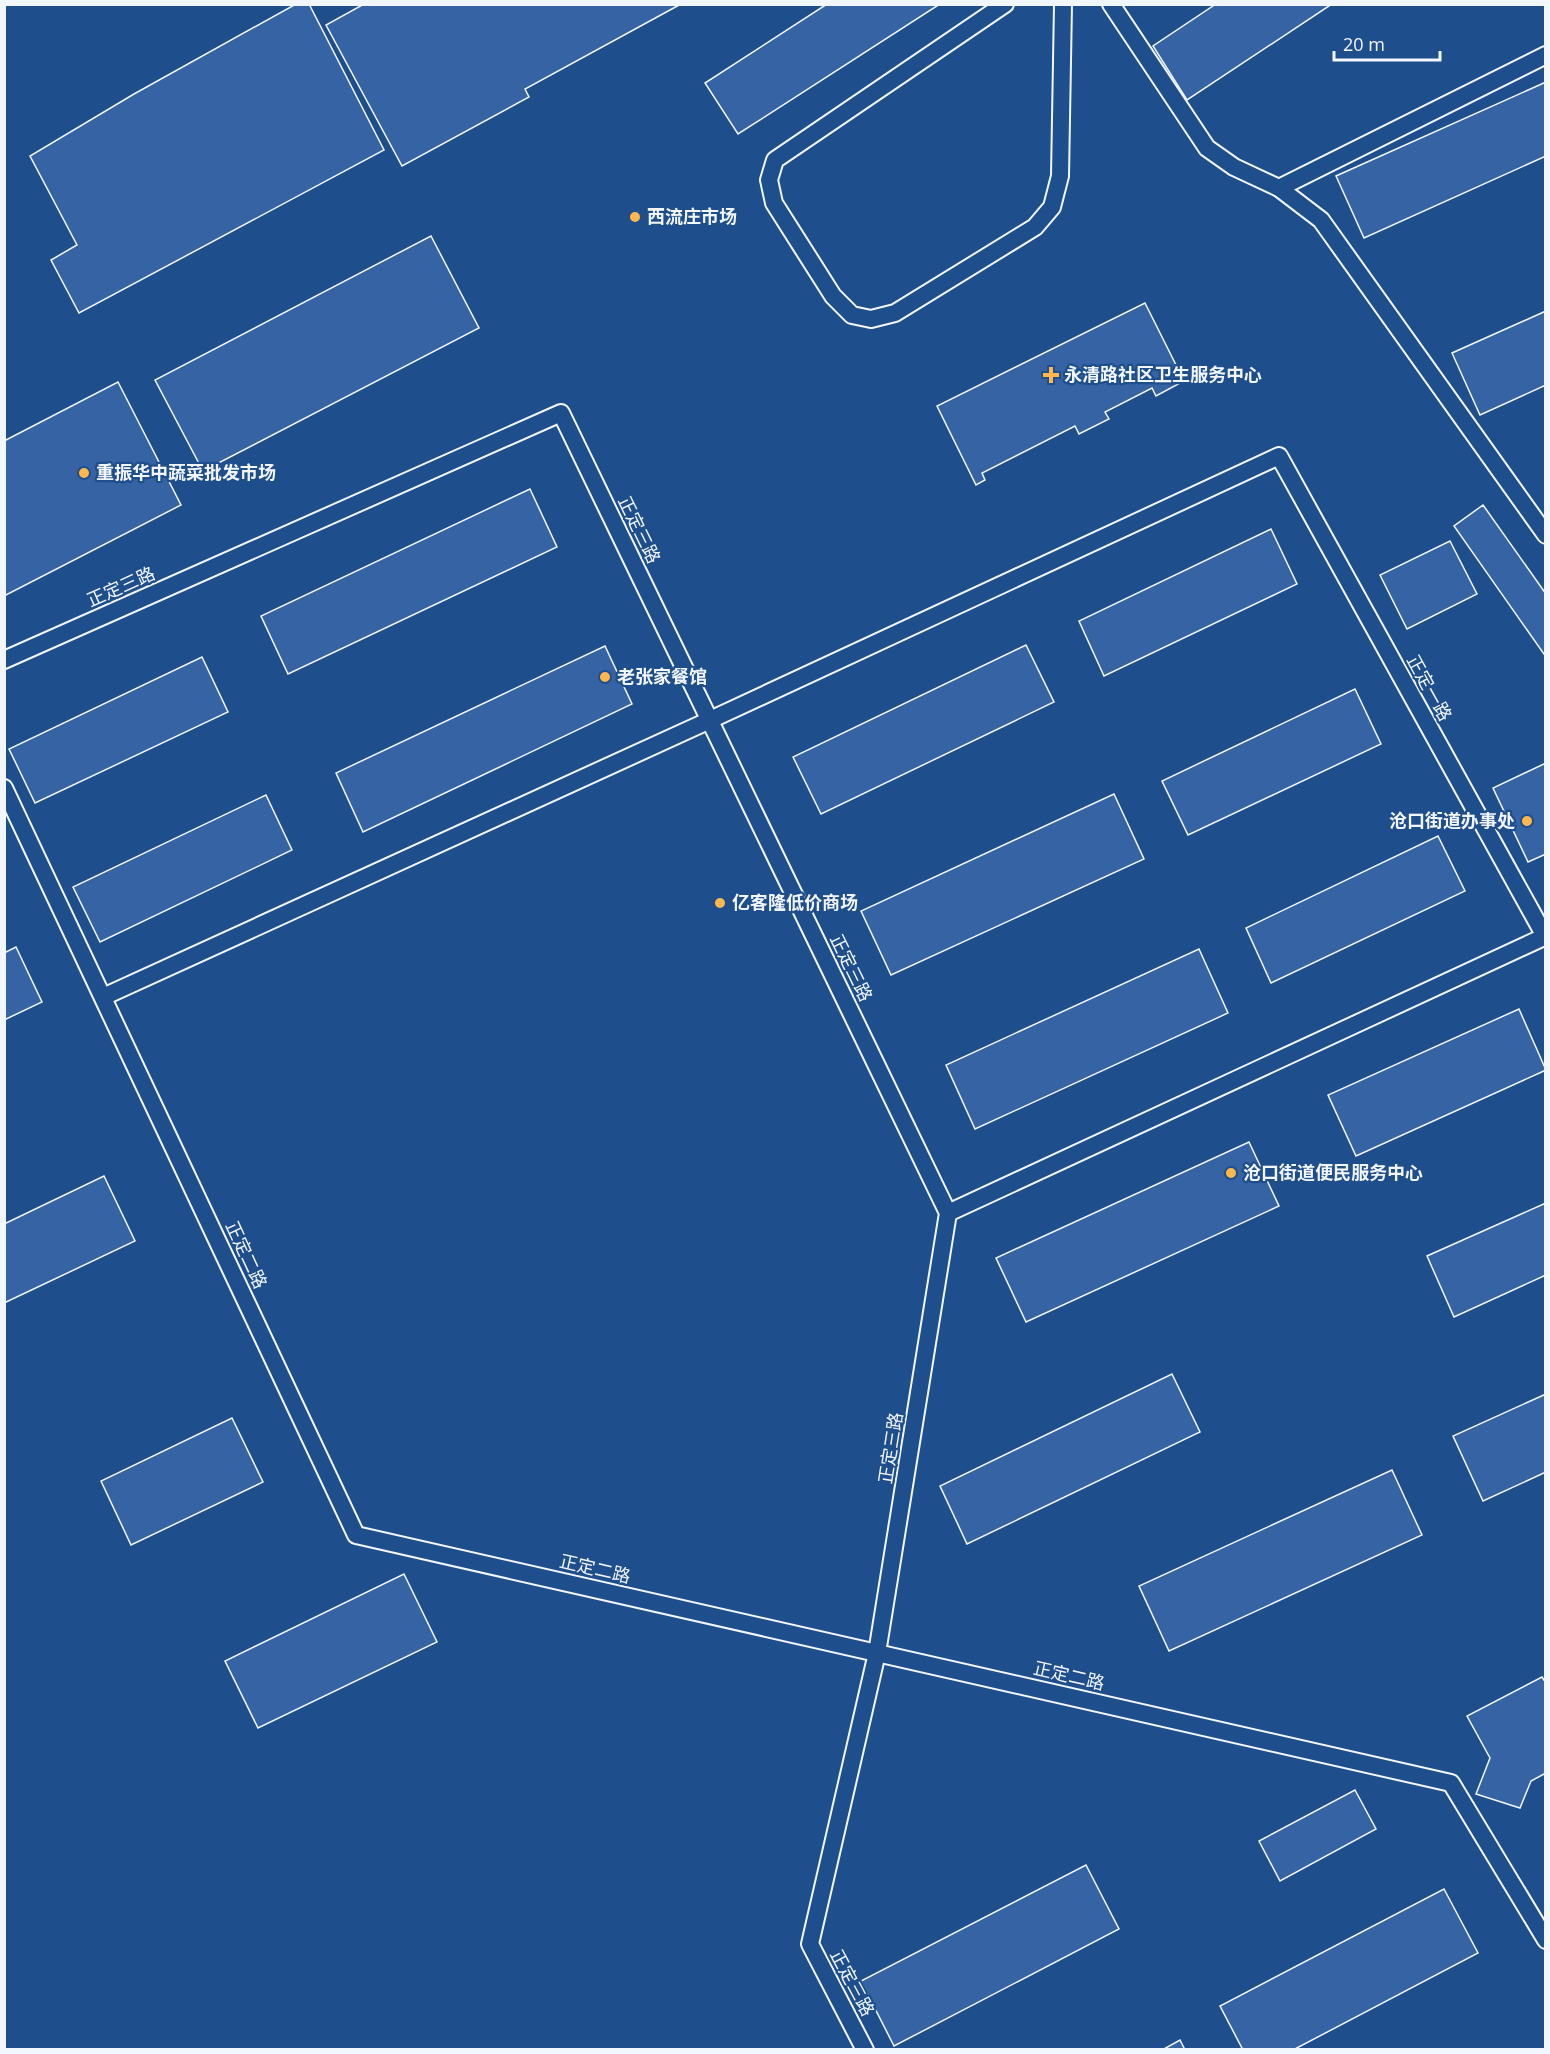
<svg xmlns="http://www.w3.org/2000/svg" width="1550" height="2054" viewBox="0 0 1550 2054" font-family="'Open Sans','Noto Sans SC',sans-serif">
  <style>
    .building { fill: #3563a3; stroke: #f2f6ff; stroke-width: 1.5 }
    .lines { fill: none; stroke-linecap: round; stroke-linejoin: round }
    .lane-casing { stroke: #f2f6ff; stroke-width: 20 }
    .lane { stroke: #1f4e8c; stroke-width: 16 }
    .poi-dot { fill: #ffb74d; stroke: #1f4e8c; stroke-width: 2 }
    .labels { text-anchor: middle; stroke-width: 4.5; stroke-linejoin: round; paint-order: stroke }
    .poi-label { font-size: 18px; font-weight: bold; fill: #f2f6ff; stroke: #1f4e8c; text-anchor: start }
    .street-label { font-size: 18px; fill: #f2f6ff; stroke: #1f4e8c }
  </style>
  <rect width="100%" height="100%" fill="#1f4e8c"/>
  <g class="building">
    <path d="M296 4H309L384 150 79 313 51 260 77 245 30 156 134 94Z"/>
    <path d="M364 4H681L525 89 529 97 402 166 326 25Z"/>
    <path d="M827 4H940L738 134 705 83Z"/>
    <path d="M1216 4H1332L1187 100 1153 46Z"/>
    <path d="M1546 82V156L1364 238 1336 176Z"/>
    <path d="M431 236 479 328 203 471 155 380Z"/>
    <path d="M1145 303 1184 381 1156 396 1152 388 1105 412 1109 419 1079 434 1075 426 982 473 985 480 976 485 937 406Z"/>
    <path d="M1546 311V385L1480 415 1452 353Z"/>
    <path d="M118 382 181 505 4 596V441Z"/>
    <path d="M530 489 557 547 288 674 261 616Z"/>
    <path d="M1483 505 1546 594V657L1454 526Z"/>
    <path d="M1271 529 1297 584 1104 676 1079 621Z"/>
    <path d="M1450 541 1477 594 1407 629 1380 575Z"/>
    <path d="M1026 645 1054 702 821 814 793 757Z"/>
    <path d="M605 646 632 704 363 832 336 773Z"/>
    <path d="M202 657 228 712 35 803 9 749Z"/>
    <path d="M1355 689 1381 744 1188 835 1162 781Z"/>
    <path d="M1546 763V854L1528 862 1493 788Z"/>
    <path d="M1114 794 1144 859 891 975 861 911Z"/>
    <path d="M266 795 292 850 100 942 73 887Z"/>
    <path d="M1438 836 1465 891 1271 983 1246 928Z"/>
    <path d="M16 947 42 1002 4 1020V953Z"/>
    <path d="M1199 949 1228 1013 975 1129 946 1065Z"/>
    <path d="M1519 1009 1546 1070 1356 1156 1328 1095Z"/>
    <path d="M1249 1142 1279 1206 1026 1322 996 1258Z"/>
    <path d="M104 1176 135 1241 4 1303V1224Z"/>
    <path d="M1546 1203V1275L1454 1317 1427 1256Z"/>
    <path d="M1172 1374 1200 1432 967 1544 940 1486Z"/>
    <path d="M1546 1394V1472L1483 1501 1453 1436Z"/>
    <path d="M232 1418 263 1482 131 1545 101 1481Z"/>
    <path d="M1392 1470 1422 1535 1169 1651 1139 1586Z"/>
    <path d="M404 1574 437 1642 258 1728 225 1661Z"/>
    <path d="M1542 1677 1546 1683V1773L1531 1781 1520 1808 1476 1794 1490 1758 1467 1716Z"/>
    <path d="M1355 1790 1376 1829 1280 1881 1259 1841Z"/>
    <path d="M1086 1865 1119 1929 894 2046 861 1981Z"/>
    <path d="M1444 1889 1478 1953 1293 2050H1243L1220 2006Z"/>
    <path d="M1180 2040 1185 2050H1162Z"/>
  </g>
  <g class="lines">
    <g class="lane-casing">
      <g id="lane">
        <path d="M1005 4 775 160 769 180 774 203 833 296 852 315 871 319 895 313 1035 227 1052 207 1060 176 1063 4"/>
        <path d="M1111 4 1207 148 1234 167 1279 188 1321 220 1546 535"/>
        <path d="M1279 188 1546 55"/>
        <path d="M4 660 561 413 948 1213 877 1653 810 1944 865 2050"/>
        <path d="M4 788 356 1535 1451 1783 1546 1940"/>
        <path d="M103 997 710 720 1279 456 1546 938"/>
        <path d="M948 1213 1546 936"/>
      </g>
    </g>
    <use href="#lane" class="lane"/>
  </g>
  <g class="poi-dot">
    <circle cx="635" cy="217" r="6"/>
    <path d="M1048 366h6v6h6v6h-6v6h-6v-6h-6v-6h6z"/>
    <circle cx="84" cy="473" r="6"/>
    <circle cx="605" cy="677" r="6"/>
    <circle cx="1527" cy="821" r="6"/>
    <circle cx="720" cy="903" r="6"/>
    <circle cx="1231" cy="1173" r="6"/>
  </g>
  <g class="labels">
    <g class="poi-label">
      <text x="647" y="223">西流庄市场</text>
      <text x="1064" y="381">永清路社区卫生服务中心</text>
      <text x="96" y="479">重振华中蔬菜批发市场</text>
      <text x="617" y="683">老张家餐馆</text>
      <text x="1515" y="827" text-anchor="end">沧口街道办事处</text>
      <text x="732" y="909">亿客隆低价商场</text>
      <text x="1243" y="1179">沧口街道便民服务中心</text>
    </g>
    <g class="street-label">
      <text transform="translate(639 530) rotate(64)" y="6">正定三路</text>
      <text transform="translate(121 587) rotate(-24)" y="6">正定三路</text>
      <text transform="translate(1429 688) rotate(61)" y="6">正定一路</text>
      <text transform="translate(851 968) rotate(64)" y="6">正定三路</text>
      <text transform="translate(246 1255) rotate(65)" y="6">正定二路</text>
      <text transform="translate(891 1448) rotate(-81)" y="6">正定三路</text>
      <text transform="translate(595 1569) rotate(13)" y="6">正定二路</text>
      <text transform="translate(1069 1676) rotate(13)" y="6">正定二路</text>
      <text transform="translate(852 1983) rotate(62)" y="6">正定三路</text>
    </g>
  </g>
  <rect width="1550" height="2054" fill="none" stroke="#f2f6ff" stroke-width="12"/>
  <path d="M1334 51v9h106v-9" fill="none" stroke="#f2f6ff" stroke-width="3"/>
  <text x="1343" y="51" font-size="18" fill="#f2f6ff" stroke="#1f4e8c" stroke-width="4.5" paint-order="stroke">20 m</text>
</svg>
